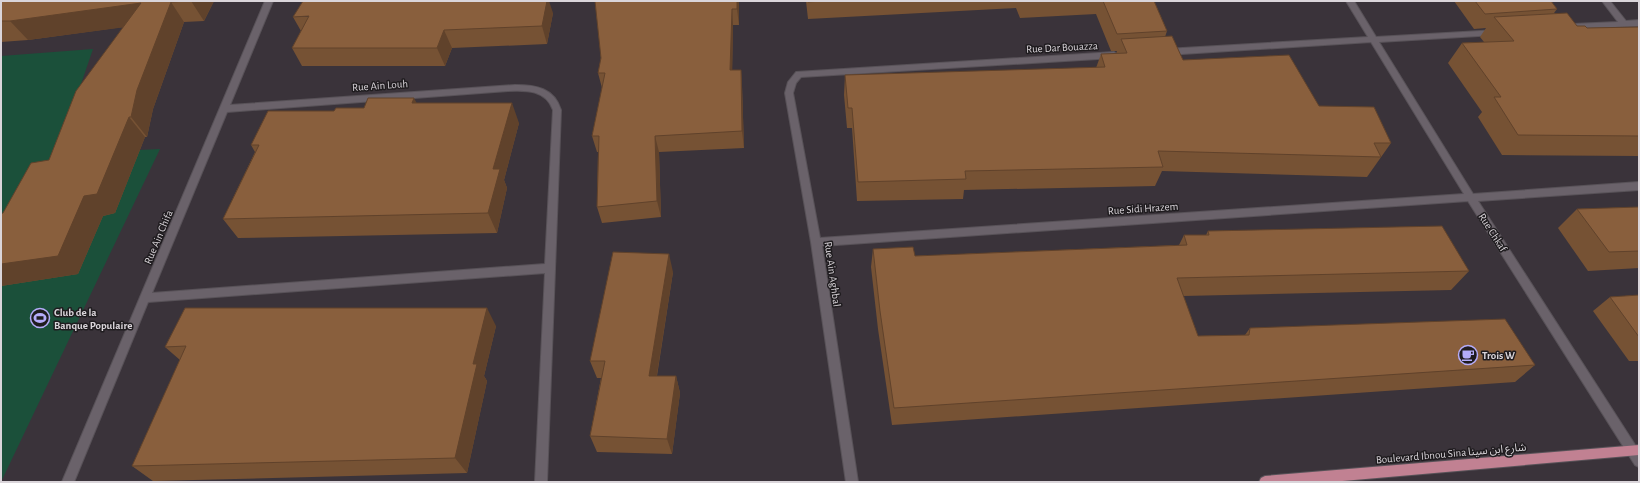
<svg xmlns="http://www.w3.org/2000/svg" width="1640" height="483" viewBox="0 0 1640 483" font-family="'Alegreya Sans','Noto Sans Arabic',sans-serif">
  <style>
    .green { fill: #1b503a }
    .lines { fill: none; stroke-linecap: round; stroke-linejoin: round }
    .minor-casing { stroke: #585258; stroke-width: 2 }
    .major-casing { stroke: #585258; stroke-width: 2 }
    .minor { fill: #6a626a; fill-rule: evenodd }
    .major { fill: #c18192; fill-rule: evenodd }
    .wall { fill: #765234 }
    .shaded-wall { fill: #60422b }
    .building { fill: #895f3d; stroke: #60422b }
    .labels { text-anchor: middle; stroke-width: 3; stroke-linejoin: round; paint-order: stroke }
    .street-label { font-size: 11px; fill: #dad5da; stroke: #1f1c1f }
    .poi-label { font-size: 11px; font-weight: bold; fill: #dad5da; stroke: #1f1c1f; text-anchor: start }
  </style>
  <rect width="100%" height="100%" fill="#3a333a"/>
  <path class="green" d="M93 49 57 154 160 149 1 482V56Z"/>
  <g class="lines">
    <g class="minor-casing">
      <g id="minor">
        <path d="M265 1H273L230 105 515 85C536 85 554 88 561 110L547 482H535L545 273 148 302 74 482H62ZM508 91C526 90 546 90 553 110L545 264 152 293 227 112Z"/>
        <path d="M1346 1H1354L1376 37 1498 30 1499 32 1498 34 1495 35 1379 42 1473 194 1639 182V190L1478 201 1639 451V467L1635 465 1468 201 822 246 858 482H846L811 242 785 93 788 82 796 72 1114 52 1118 55 1114 58 801 77 796 83 793 93 820 238 1464 194 1371 42 1166 55 1162 52 1166 49 1368 37Z"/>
        <path d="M1602 1H1610L1626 21 1639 20V26L1570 29 1569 27 1573 24 1618 22Z"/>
      </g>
    </g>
    <g class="major-casing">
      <path id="major" d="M1639 445V455L1331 482H1259L1261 478 1265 476Z"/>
    </g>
    <use href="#minor" class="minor"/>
    <use href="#major" class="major"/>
  </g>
  <g class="wall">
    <path d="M1 1H214L204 21 184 22 153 109 147 137H145L115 213 103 216 78 274 1 286V214L3 213 49 160 123 27 28 40 1 42Z"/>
    <path d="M595 1H739V25H733L732 70H741L742 86 744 148 659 152 661 217 602 223 597 207 598 152H597L592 136 602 88 598 73 601 58Z"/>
    <path d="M806 1H1154L1167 31 1165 37 1183 60 1319 106 1391 143 1367 177 1162 171 1155 186 964 190 963 199 857 201 852 128H847L844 95 845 75 1096 68 1101 54H1116L1117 51H1111L1096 14 1020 18 1016 8 808 19Z"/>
    <path d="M1454 1H1551L1557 9 1554 13 1577 26 1587 28 1639 27V156L1502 155 1478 117 1482 112 1448 63 1462 43 1484 42 1480 37 1486 28 1474 29Z"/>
    <path d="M553 13 547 44 452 48 445 66H302L292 48 301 31 293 17Z"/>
    <path d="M417 103 519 123 504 180 507 188 497 233 238 238 223 219 255 152 251 145 334 111 364 108Z"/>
    <path d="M1639 207V268L1588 271 1558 228 1577 209Z"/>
    <path d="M1208 231 1469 271 1451 290 1183 296 1198 336 1245 335 1250 328 1535 365 1515 382 892 425 878 329 871 267 873 249 915 256 1179 245 1184 235H1206Z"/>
    <path d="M673 272 657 376H676L680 393 672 454 597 452 590 436 601 378H597L590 361Z"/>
    <path d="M1639 295V361H1629L1593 311 1610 297Z"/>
    <path d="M496 326 484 376 487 381 467 473 153 481 132 466 180 360 165 347Z"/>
  </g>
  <g class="shaded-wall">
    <path d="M191 1H214L204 21Z"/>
    <path d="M547 1H549L553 13 547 44 542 26Z"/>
    <path d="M737 1H739V25L737 9Z"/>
    <path d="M171 2 184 22 153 109 147 137 131 117 137 90Z"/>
    <path d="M141 3 156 23 28 40 10 21Z"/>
    <path d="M732 9 733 25 732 87 730 70Z"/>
    <path d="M444 30 452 48 445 66 437 48Z"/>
    <path d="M741 70 742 86 744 148 742 131Z"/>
    <path d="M414 98 424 117 412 103Z"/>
    <path d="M512 103 519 123 504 180 507 188 497 233 488 213 493 169Z"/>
    <path d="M129 117 145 137 115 213 103 216 78 274 1 286V264L84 196Z"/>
    <path d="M655 136 659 152 661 217 657 201Z"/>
    <path d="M669 254 673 272 654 393 649 376Z"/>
    <path d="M487 308 496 326 484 376 487 381 467 473 455 458 473 364Z"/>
    <path d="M676 376 680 393 672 454 667 439Z"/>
  </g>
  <g class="building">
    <path d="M1 1H186L171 2 137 90 131 117H129L97 194 84 196 58 256 1 264V214L3 213 31 163 49 160 76 91 141 3 10 21H1Z"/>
    <path d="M303 1H547L542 26 444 30 437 48H292L309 16 293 17Z"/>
    <path d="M595 1H737V9H732L730 70H741L742 131 655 136 657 201 597 207 599 136H592L605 73H598L601 58Z"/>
    <path d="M808 1H822L808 2Z"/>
    <path d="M1103 1H1154L1167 31 1117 34Z"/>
    <path d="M1475 1H1551L1557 9 1485 14Z"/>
    <path d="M1567 13 1577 26H1585L1587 28 1639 27V136L1518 135 1494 97H1501L1462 43 1514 41 1494 17Z"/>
    <path d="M1172 36 1183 60 1289 55 1319 106 1374 107 1391 143H1374L1381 157 1158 151 1163 167 965 171 966 179 858 182 852 108H848L845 75 1105 67 1101 54 1127 53 1121 39Z"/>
    <path d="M368 98H414L412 103H512L493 169H500L488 213 223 219 259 145H251L268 111H334L336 108H364Z"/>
    <path d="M1639 207V251L1609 252 1577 209Z"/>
    <path d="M1442 226 1469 271 1177 278 1198 336 1249 335 1250 328 1505 319 1535 365 894 408 880 311 873 249 913 247 915 256 1187 245 1184 235H1209L1208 231Z"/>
    <path d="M613 252 669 254 649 376H676L667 439 590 436 605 361H590Z"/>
    <path d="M1639 295V337L1610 297Z"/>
    <path d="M185 308H487L473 364H477L455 458 132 466 186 346 165 347Z"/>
  </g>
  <defs>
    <g id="stadium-ring" transform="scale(1)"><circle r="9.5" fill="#1f1c1f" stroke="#b4acf9" stroke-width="1.5"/><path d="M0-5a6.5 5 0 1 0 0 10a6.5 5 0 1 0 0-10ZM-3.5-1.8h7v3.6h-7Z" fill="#b4acf9"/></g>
    <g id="cafe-ring" transform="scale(1)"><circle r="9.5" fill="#1f1c1f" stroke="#b4acf9" stroke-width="1.5"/><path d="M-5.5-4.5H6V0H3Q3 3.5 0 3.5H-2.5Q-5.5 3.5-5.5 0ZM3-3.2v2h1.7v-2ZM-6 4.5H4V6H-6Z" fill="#b4acf9"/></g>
  </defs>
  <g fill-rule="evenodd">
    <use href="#stadium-ring" x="40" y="318"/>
    <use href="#cafe-ring" x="1468" y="355"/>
  </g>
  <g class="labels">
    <g class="street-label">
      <text transform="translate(1062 47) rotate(-3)" y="4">Rue Dar Bouazza</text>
      <text transform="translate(380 85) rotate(-4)" y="4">Rue Ain Louh</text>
      <text transform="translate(1143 208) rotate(-4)" y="4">Rue Sidi Hrazem</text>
      <text transform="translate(1493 232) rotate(57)" y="4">Rue Chkaf</text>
      <text transform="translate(158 237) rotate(-67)" y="4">Rue Ain Chifa</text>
      <text transform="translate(833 274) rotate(82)" y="4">Rue Ain Aghbal</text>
      <text transform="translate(1451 453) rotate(-5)" y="4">Boulevard Ibnou Sina شارع ابن سينا</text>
    </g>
    <g class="poi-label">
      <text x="54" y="316">Club de la<tspan x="54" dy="13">Banque Populaire</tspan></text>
      <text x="1482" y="359">Trois W</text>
    </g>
  </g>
  <rect width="1640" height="483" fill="none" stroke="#dad5da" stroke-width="4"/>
</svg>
